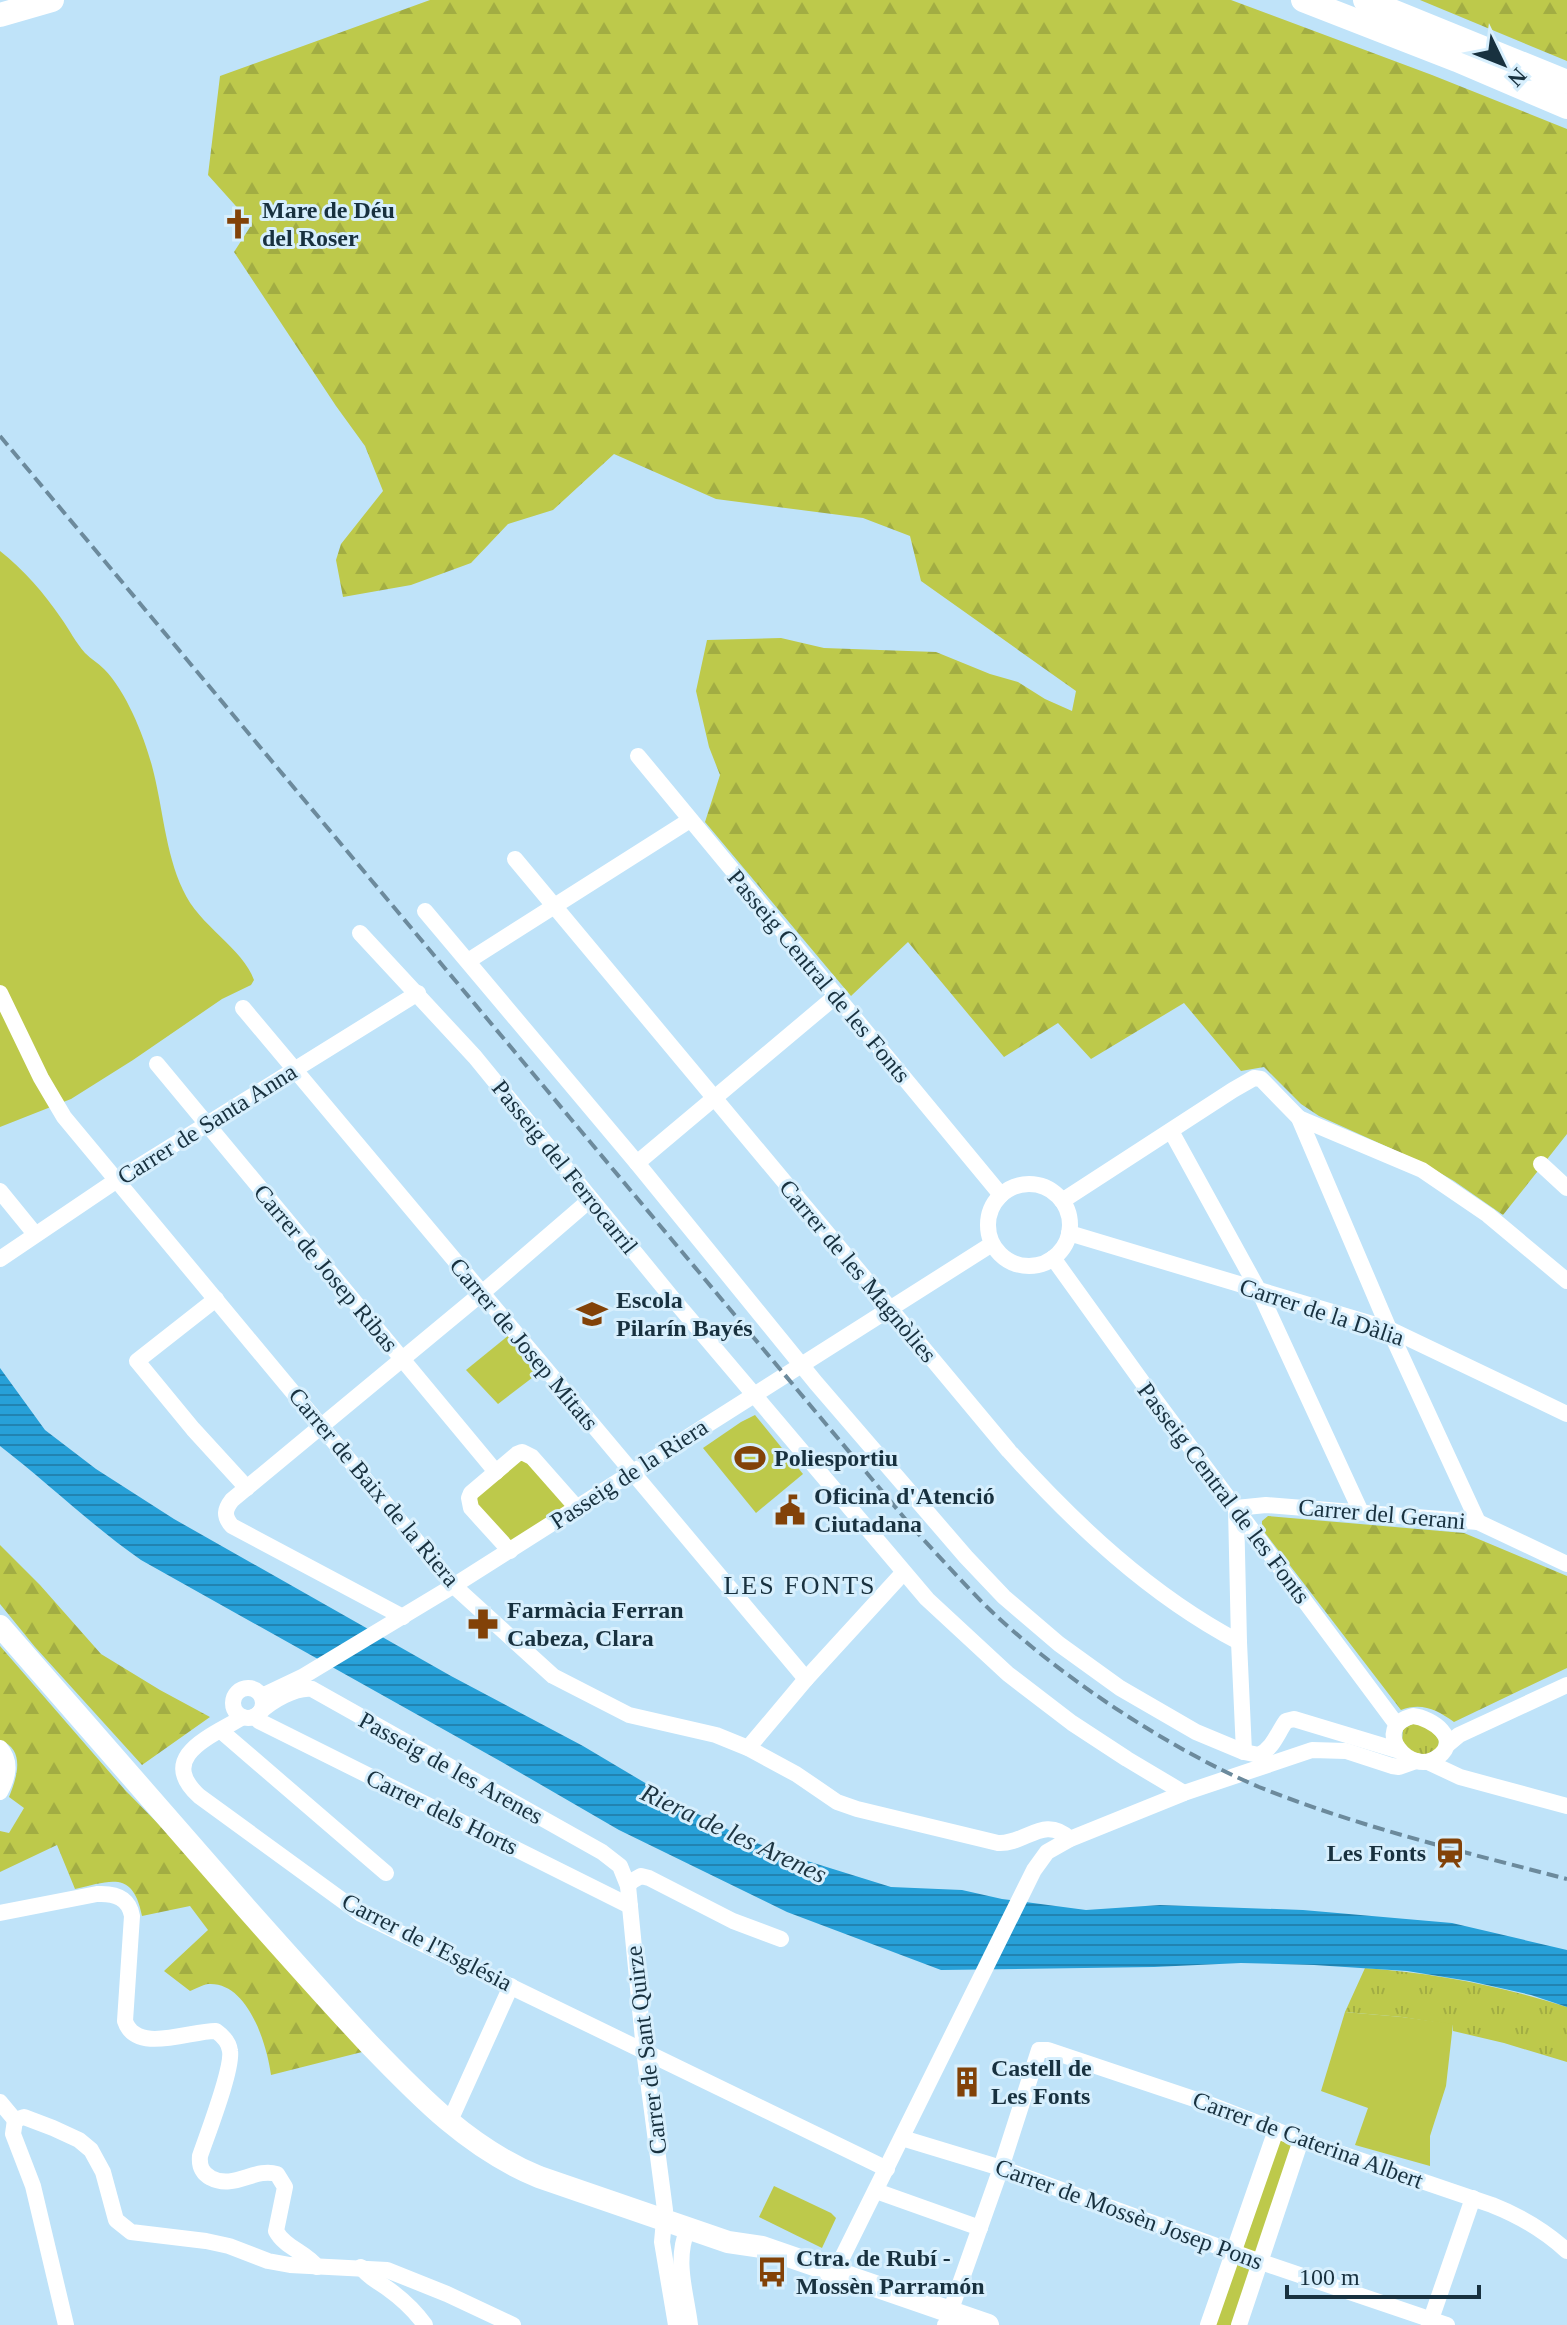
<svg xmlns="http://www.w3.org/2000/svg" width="1567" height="2325" viewBox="0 0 1567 2325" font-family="'Times New Roman',serif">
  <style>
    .grass { fill: url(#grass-tufts) }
    .forest { fill: url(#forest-firs) }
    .green { fill: #bdc94b }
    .water { fill: url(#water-rules) }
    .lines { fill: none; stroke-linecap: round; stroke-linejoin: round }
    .minor { stroke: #fff; stroke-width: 16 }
    .major { stroke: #fff; stroke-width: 22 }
    .highway { stroke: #fff; stroke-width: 24 }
    .rail { stroke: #6c8a9c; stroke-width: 4; stroke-dasharray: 12 6; stroke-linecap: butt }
    .labels { text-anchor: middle; stroke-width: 6; stroke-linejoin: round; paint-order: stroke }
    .poi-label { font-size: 24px; font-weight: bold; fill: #18313f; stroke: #d7effd; text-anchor: start }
    .street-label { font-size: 24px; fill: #18313f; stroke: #d7effd }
    .neighbourhood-label { font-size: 26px; letter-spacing: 2px; fill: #18313f; stroke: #d7effd }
    .water-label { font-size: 26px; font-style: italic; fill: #1d3542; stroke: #d7effd }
  </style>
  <defs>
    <pattern id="grass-tufts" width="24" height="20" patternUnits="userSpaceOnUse" patternTransform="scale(2)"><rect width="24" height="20" fill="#bdc94b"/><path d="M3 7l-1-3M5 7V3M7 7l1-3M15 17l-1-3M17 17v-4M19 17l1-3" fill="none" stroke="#a2ad43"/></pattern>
    <pattern id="forest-firs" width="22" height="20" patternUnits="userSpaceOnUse" patternTransform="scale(2)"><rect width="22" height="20" fill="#bdc94b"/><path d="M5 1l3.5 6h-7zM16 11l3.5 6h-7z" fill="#a2ad43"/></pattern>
    <pattern id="water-rules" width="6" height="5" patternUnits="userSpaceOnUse" patternTransform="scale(2)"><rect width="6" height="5" fill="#27a0d8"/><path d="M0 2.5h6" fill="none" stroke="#2183b1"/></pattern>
  </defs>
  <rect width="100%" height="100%" fill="#bfe3f9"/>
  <g class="grass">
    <path d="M1414 1723 1428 1726 1439 1740 1438 1748 1426 1755 1412 1752 1402 1743 1403 1729Z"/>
    <path d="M1365 1968C1434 1973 1501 1986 1567 2007V2062L1504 2043 1453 2031V2025L1402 2017 1345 2012Z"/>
  </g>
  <g class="forest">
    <path d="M430 0H1231L1432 75 1567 129V1134L1503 1215 1454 1181 1421 1162 1319 1116 1301 1104 1264 1067 1241 1071 1184 1003 1091 1059 1058 1023 1004 1057 908 942 851 996 705 822 720 775 709 747 696 691 707 640 781 638 824 648 936 652 990 674 1018 682 1045 699 1072 711 1076 691 921 581 910 536 863 518 716 499 614 454 553 510 508 524 471 563 411 585 343 597 336 560 341 544 383 491 365 446 336 406 234 252 252 224 208 175 220 76Z"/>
    <path d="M1420 0H1567V61Z"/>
    <path d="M1268 1516 1464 1533 1567 1576V1668L1454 1722C1437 1710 1422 1702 1401 1710L1262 1529V1521Z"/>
    <path d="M0 1545 40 1585 101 1654 160 1690 210 1717 142 1765 35 1647 0 1604Z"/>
    <path d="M0 1646 125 1790 180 1846 366 2051 271 2075C267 2045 248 1981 208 1984 202 1985 195 1989 190 1991L164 1971 208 1930 190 1906 142 1916C133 1870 111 1881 75 1889L57 1845 0 1872V1831L9 1833 24 1808 9 1797C17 1777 26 1750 0 1740Z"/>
  </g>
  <g class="green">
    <path d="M0 551C24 570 44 593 61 618 69 629 76 643 85 653 91 659 98 663 104 669 126 691 144 736 152 766 163 807 165 852 183 890 199 926 243 948 254 980L251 985 222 999 133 1060 71 1099 0 1127Z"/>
    <path d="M514 1331 545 1368 498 1404 466 1370Z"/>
    <path d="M755 1415 803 1474 756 1513 703 1448 741 1422Z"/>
    <path d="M517 1454 577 1508 510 1551 471 1508V1493Z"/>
    <path d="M1345 2012 1402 2017 1453 2024 1446 2086 1430 2136V2166L1355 2145 1368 2108 1321 2091Z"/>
    <path d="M1279 2140 1295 2146 1258 2253 1243 2248Z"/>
    <path d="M774 2186 831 2213 836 2218 822 2248 759 2217Z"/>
    <path d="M1235 2264 1250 2270 1232 2325H1214Z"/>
  </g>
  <path class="water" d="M0 1368 45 1430 96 1469 174 1519 451 1676 583 1746 694 1812 748 1840 804 1860 891 1887 962 1890 1002 1899 1086 1910 1160 1905 1303 1910 1452 1923 1567 1950V2007L1531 1995 1469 1981 1407 1971 1314 1965 1241 1963 1154 1967 941 1970 787 1912 619 1830 500 1761 141 1560C91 1525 48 1483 0 1446Z"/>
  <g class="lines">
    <g class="minor">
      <path d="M638 756 1001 1195"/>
      <path d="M515 859 1009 1451C1076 1525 1150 1595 1239 1642"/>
      <path d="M425 911 637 1163 816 1383 966 1557 1004 1597 1059 1644 1120 1688 1196 1732 1244 1752 1259 1755C1273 1748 1277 1734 1286 1721L1294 1719 1400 1751"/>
      <path d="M360 933 475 1057 673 1299 927 1599 1008 1674 1072 1723 1127 1759 1184 1793"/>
      <path d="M468 961 690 820"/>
      <path d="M0 993 41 1078 64 1117 454 1586 553 1676 629 1715 716 1735 748 1748 796 1774 837 1802 857 1809 998 1843C1025 1845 1044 1814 1070 1839"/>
      <path d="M243 1008 806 1679"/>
      <path d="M157 1064 496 1472"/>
      <path d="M1299 1118 1422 1170 1488 1215 1567 1281"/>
      <path d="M1171 1131 1259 1291 1361 1512"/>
      <path d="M637 1163 836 996"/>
      <path d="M1541 1164 1567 1188"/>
      <circle cx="1029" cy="1225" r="41"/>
      <path d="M0 1191 35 1234"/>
      <path d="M1062 1201 1233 1090 1254 1078 1261 1079 1299 1118 1389 1329 1478 1522"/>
      <path d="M1069 1233 1389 1329 1567 1414"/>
      <path d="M1053 1258 1153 1397 1397 1725"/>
      <path d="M0 1259 117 1180 418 993"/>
      <path d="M216 1299 137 1361 193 1429 247 1488"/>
      <path d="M510 1551 471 1508 469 1498 471 1493 517 1454 522 1452 532 1457 577 1508"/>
      <path d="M403 1617 232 1526C223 1516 225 1509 232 1500L482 1293 591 1199"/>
      <circle cx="248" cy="1703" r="15"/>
      <path d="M262 1696 302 1677 458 1583 992 1244"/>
      <path d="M260 1712C272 1701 295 1687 312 1689L602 1852 620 1866 628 1886"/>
      <path d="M255 1716 259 1721 630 1906"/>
      <path d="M1413 1716C1432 1718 1462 1739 1438 1757 1410 1778 1369 1727 1413 1716Z"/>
      <path d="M243 1717C212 1736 156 1756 199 1796L361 1914 887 2169"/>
      <path d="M221 1731 386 1873"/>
      <path d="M1447 1745 1459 1735 1567 1685"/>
      <path d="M0 1748C12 1762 8 1777 0 1792"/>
      <path d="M748 1748 806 1679 903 1573"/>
      <path d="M1244 1752 1239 1642 1236 1508 1266 1505 1478 1522 1567 1564"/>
      <path d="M1428 1762 1460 1777 1567 1806"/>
      <path d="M0 1913 97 1894C115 1893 129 1898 132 1916L125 2021C136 2055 192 2030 216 2031 223 2036 229 2042 230 2051 233 2069 207 2135 200 2156 199 2166 202 2173 211 2178 234 2190 255 2167 277 2174L285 2187 276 2231C285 2248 306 2252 317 2267"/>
      <path d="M0 2102 15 2120"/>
      <path d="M15 2120 24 2117 53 2128 79 2140 91 2150 103 2172 116 2220 131 2232 206 2241 229 2246 268 2261 290 2265 387 2270 447 2294 513 2325"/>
      <path d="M15 2120 13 2134 33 2186 66 2325"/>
      <path d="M449 2123 511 1986"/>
      <path d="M902 2138 1001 2168 1261 2262 1447 2325"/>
      <path d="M876 2191 980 2228"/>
      <path d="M688 2228C674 2261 686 2292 690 2325"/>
      <path d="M361 2267C367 2276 377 2281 387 2288 401 2298 415 2311 425 2325"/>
      <path d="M829 2284 1034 1870 1047 1852 1070 1839 1184 1793 1312 1750 1346 1751 1392 1766 1399 1767 1416 1761"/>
      <path d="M950 2312 1001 2168 1039 2050H1048L1206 2103 1301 2140 1492 2205C1520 2216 1544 2230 1567 2251"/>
      <path d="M676 2325 662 2242 665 2210 644 2050 628 1886 632 1881 641 1876 649 1878 733 1921 781 1939"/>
      <path d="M945 2325 946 2324"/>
      <path d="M1208 2325 1276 2130"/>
      <path d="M1239 2325 1301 2140"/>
      <path d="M1429 2325 1473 2198"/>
    </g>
    <path class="major" d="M0 1626C82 1720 165 1814 247 1909 287 1954 328 2000 369 2044 420 2097 470 2149 539 2177L728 2242 762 2247 988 2325"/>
    <g class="highway">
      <path d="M1303 0 1457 60 1567 107"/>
      <path d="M1365 0 1567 82"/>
      <path d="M0 15 52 0"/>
    </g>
    <path class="rail" d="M0 436 912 1527C937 1554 961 1581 987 1607 1057 1675 1169 1749 1259 1787 1359 1827 1464 1852 1567 1879"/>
  </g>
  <defs>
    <g id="church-bare" transform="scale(2.4)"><path d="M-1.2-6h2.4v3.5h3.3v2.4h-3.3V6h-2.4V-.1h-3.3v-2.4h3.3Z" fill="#824208" stroke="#d7effd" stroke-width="2.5" paint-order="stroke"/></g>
    <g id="school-bare" transform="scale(2.4)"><path d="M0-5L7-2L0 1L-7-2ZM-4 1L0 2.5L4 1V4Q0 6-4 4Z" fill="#824208" stroke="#d7effd" stroke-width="2.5" paint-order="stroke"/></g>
    <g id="stadium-bare" transform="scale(2.4)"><path d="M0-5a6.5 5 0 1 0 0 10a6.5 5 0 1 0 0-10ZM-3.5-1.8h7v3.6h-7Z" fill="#824208" stroke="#d7effd" stroke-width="2.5" paint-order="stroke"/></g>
    <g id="civic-bare" transform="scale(2.4)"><path d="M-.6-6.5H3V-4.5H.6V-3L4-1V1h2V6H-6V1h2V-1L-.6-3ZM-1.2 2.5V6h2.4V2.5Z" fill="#824208" stroke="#d7effd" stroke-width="2.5" paint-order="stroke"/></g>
    <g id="pharmacy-bare" transform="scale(2.4)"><path d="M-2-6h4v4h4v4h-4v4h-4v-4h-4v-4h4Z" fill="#824208" stroke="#d7effd" stroke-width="2.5" paint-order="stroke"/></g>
    <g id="station-bare" transform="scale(2.4)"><path d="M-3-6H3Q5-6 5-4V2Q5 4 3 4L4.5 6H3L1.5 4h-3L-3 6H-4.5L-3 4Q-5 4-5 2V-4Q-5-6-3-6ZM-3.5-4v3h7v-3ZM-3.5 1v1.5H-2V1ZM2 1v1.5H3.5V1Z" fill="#824208" stroke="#d7effd" stroke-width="2.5" paint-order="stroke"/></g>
    <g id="building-bare" transform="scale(2.4)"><path d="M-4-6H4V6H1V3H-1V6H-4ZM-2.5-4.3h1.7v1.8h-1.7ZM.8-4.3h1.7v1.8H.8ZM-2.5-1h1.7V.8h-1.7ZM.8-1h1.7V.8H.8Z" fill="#824208" stroke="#d7effd" stroke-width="2.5" paint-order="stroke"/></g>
    <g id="bus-bare" transform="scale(2.4)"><path d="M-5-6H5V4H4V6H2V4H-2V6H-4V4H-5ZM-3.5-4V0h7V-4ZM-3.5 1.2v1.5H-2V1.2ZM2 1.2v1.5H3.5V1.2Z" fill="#824208" stroke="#d7effd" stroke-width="2.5" paint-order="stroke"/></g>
  </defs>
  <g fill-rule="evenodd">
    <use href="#church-bare" x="238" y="224"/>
    <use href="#school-bare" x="592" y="1314"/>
    <use href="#stadium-bare" x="750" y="1458"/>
    <use href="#civic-bare" x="790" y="1510"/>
    <use href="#pharmacy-bare" x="483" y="1624"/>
    <use href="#station-bare" x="1450" y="1853"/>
    <use href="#building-bare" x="967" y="2082"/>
    <use href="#bus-bare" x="772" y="2272"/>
  </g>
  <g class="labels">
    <g class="poi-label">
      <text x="262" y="218">Mare de Déu<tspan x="262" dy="28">del Roser</tspan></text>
      <text x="616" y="1308">Escola<tspan x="616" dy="28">Pilarín Bayés</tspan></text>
      <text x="774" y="1466">Poliesportiu</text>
      <text x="814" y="1504">Oficina d'Atenció<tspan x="814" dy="28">Ciutadana</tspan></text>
      <text x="507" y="1618">Farmàcia Ferran<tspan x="507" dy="28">Cabeza, Clara</tspan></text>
      <text x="1426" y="1861" text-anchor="end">Les Fonts</text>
      <text x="991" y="2076">Castell de<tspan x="991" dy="28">Les Fonts</tspan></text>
      <text x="796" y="2266">Ctra. de Rubí -<tspan x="796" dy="28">Mossèn Parramón</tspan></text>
    </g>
    <g class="street-label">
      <text transform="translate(819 976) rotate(50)" y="8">Passeig Central de les Fonts</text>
      <text transform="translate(207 1124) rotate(-32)" y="8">Carrer de Santa Anna</text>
      <text transform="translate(565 1167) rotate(51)" y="8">Passeig del Ferrocarril</text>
      <text transform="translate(326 1268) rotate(50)" y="8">Carrer de Josep Ribas</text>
      <text transform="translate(858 1271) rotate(50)" y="8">Carrer de les Magnòlies</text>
      <text transform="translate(1322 1312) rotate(18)" y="8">Carrer de la Dàlia</text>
      <text transform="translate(524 1344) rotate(50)" y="8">Carrer de Josep Mitats</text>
      <text transform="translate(629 1474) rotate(-33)" y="8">Passeig de la Riera</text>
      <text transform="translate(374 1487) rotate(50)" y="8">Carrer de Baix de la Riera</text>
      <text transform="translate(1224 1493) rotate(53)" y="8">Passeig Central de les Fonts</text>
      <text transform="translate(1382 1514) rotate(5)" y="8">Carrer del Gerani</text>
      <text transform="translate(451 1768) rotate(29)" y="8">Passeig de les Arenes</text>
      <text transform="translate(442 1812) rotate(26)" y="8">Carrer dels Horts</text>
      <text transform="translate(427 1942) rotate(27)" y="8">Carrer de l'Església</text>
      <text transform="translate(646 2050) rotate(-97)" y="8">Carrer de Sant Quirze</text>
      <text transform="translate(1308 2140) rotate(20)" y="8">Carrer de Caterina Albert</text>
      <text transform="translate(1129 2214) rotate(20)" y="8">Carrer de Mossèn Josep Pons</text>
    </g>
    <g class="neighbourhood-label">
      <text x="800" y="1594">LES FONTS</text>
    </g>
    <g class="water-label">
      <text transform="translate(734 1833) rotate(25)" y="9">Riera de les Arenes</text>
    </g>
  </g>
  <g transform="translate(1503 64) rotate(133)" stroke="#d7effd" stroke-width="6" paint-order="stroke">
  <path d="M0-6L14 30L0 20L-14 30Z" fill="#18313f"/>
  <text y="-12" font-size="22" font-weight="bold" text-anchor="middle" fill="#18313f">N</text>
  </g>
  <path d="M1287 2285v12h192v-12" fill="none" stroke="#18313f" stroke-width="4"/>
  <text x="1299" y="2285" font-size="24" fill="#18313f" stroke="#d7effd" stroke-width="6" paint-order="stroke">100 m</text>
</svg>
